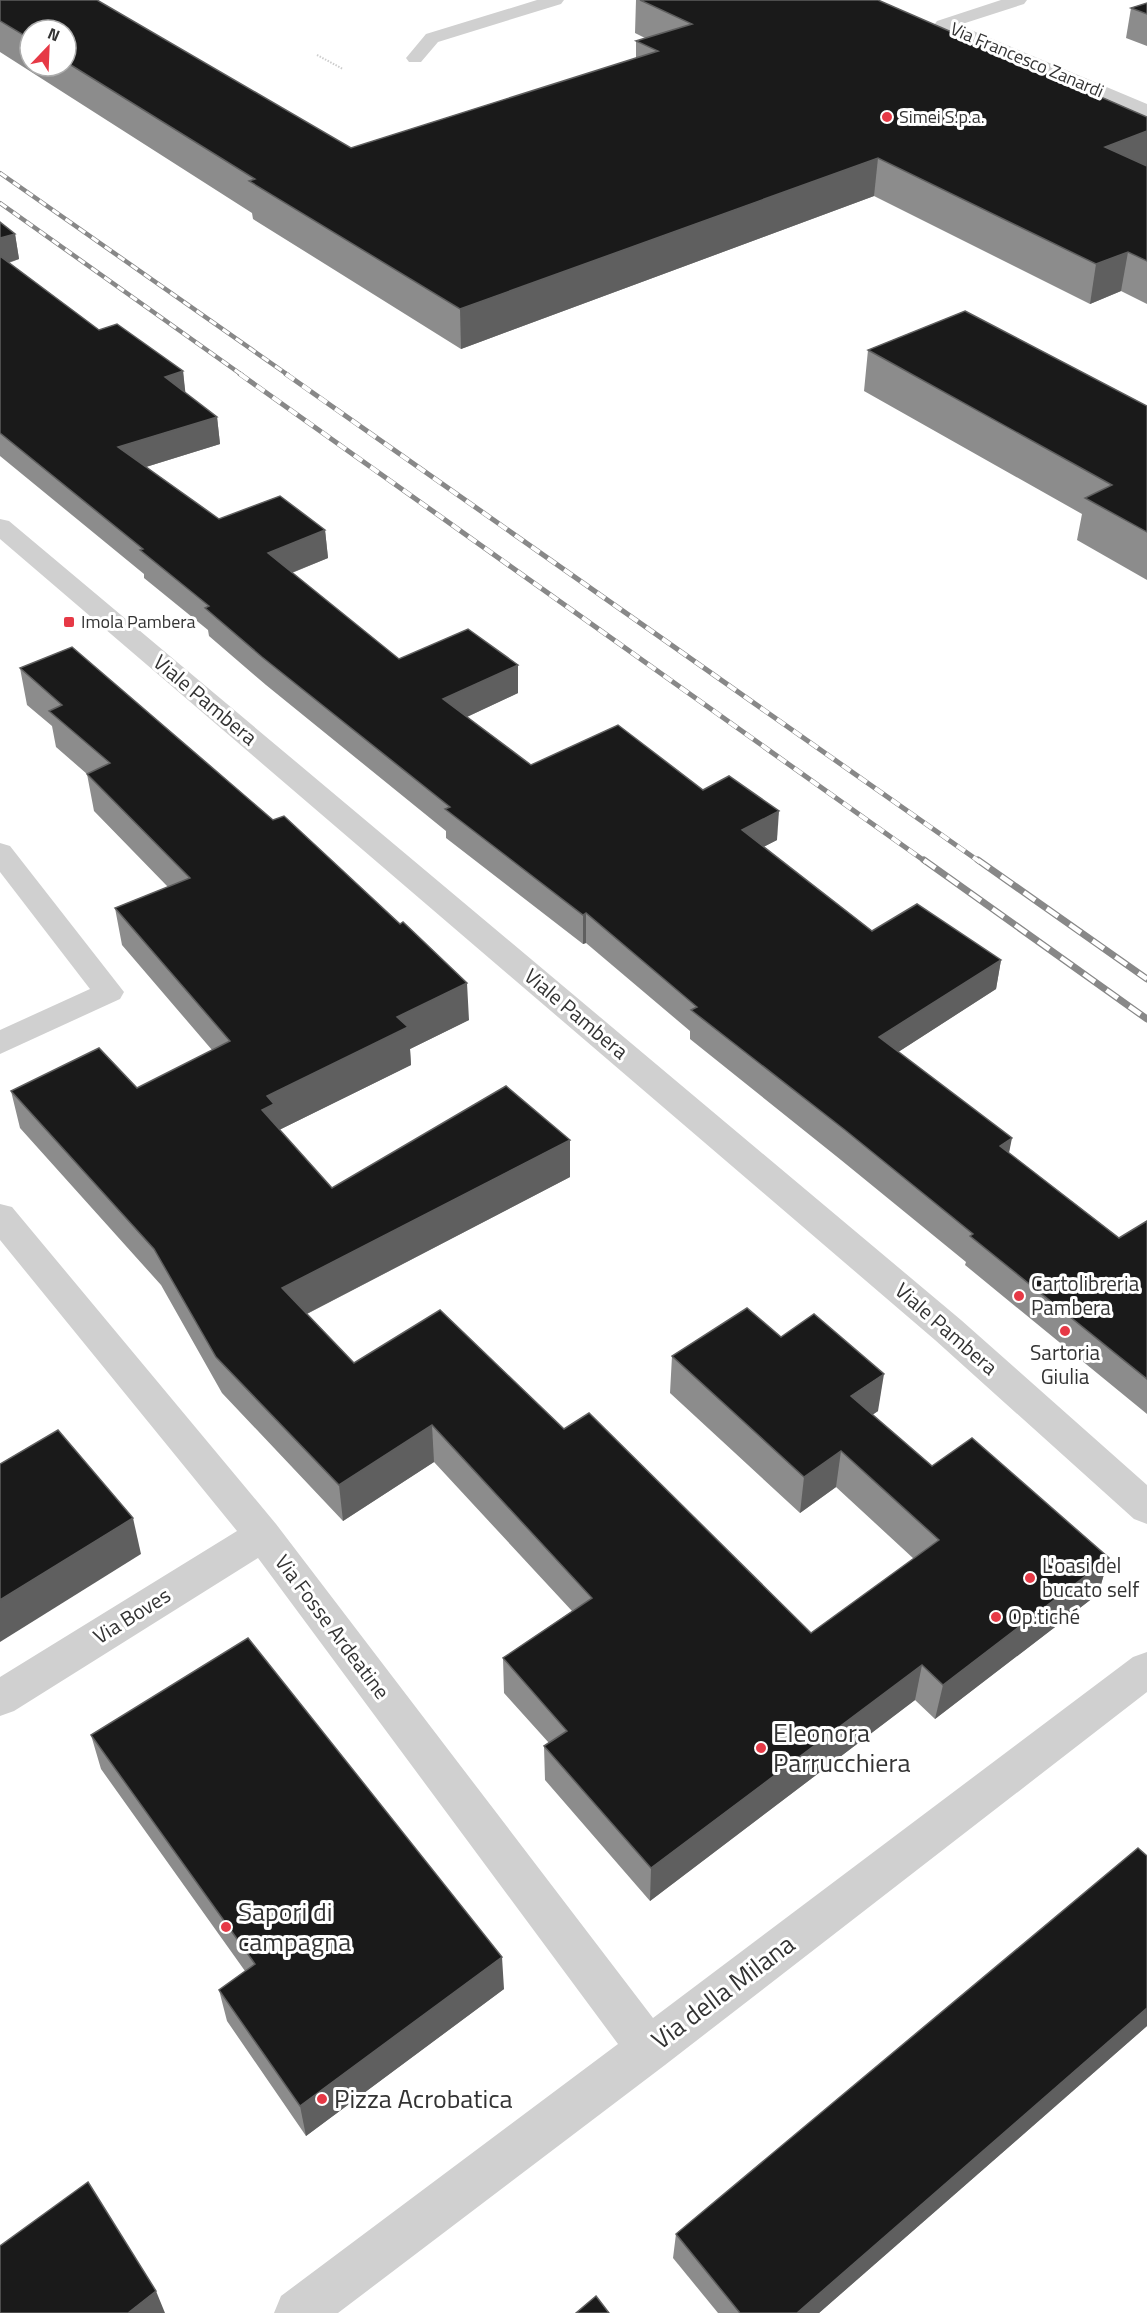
<svg xmlns="http://www.w3.org/2000/svg" width="1147" height="2313" viewBox="0 0 1147 2313" font-family="'Titillium Web',sans-serif">
  <style>
    .lines { fill: none; stroke-linecap: round; stroke-linejoin: round }
    .path { stroke: #cdcdcd; stroke-width: 2; stroke-dasharray: 1.5 1.5; stroke-linecap: butt }
    .street { fill: #d0d0d0; fill-rule: evenodd }
    .rail-far2-casing { stroke: #888; stroke-width: 4.5 }
    .rail-far1-casing { stroke: #888; stroke-width: 5 }
    .rail-casing { stroke: #888; stroke-width: 7 }
    .rail-far2 { stroke: #fff; stroke-width: 3; stroke-dasharray: 8; stroke-linecap: butt }
    .rail-far1 { stroke: #fff; stroke-width: 4; stroke-dasharray: 10; stroke-linecap: butt }
    .rail { stroke: #fff; stroke-width: 4.5; stroke-dasharray: 14; stroke-linecap: butt }
    .wall { fill: #8c8c8c; fill-rule: evenodd }
    .shaded-wall { fill: #5f5f5f }
    .building { fill: #1a1a1a; stroke: #5f5f5f; stroke-width: 1.5 }
    .poi-dot { fill: #e63946; stroke: #fff; stroke-width: 2 }
    .labels { text-anchor: middle; stroke-width: 6; stroke-linejoin: round; paint-order: stroke }
    .far-street-label { font-size: 18px; fill: #333; stroke: #fff }
    .far-poi-label { font-size: 18px; fill: #333; stroke: #fff; text-anchor: start }
    .street-label { font-size: 21px; fill: #333; stroke: #fff }
    .poi-label { font-size: 21px; fill: #333; stroke: #fff; text-anchor: start }
    .near-poi-label { font-size: 26px; fill: #333; stroke: #fff; text-anchor: start }
    .near-street-label { font-size: 26px; fill: #333; stroke: #fff }
  </style>
  <rect width="100%" height="100%" fill="#fff"/>
  <g class="lines">
    <path class="path" d="M317 55 343 69"/>
    <g class="street">
      <path d="M537 0H564L561 4 438 42 421 62H409L406 58 426 34Z"/>
      <path d="M1001 0H1027L1024 4 959 25 1147 104V117L937 29 934 25 937 21Z"/>
      <path d="M0 519 9 521 961 1320 1147 1485V1524L1134 1519 935 1340 0 539Z"/>
      <path d="M0 843 10 846 124 992 120 999 0 1054V1030L90 989 0 872Z"/>
      <path d="M0 1204 12 1207 276 1524 653 2018 1133 1657 1147 1652V1692L665 2065 338 2313H274L281 2296 618 2044 258 1558 14 1711 0 1716V1677L237 1531 0 1240Z"/>
    </g>
    <g class="rail-far2-casing">
      <g id="rail-far2">
        <path d="M0 173 288 375"/>
        <path d="M0 203 242 375"/>
      </g>
    </g>
    <g class="rail-far1-casing">
      <g id="rail-far1">
        <path d="M240 374 926 862"/>
        <path d="M286 374 980 862"/>
      </g>
    </g>
    <g class="rail-casing">
      <g id="rail">
        <path d="M924 860 1147 1019"/>
        <path d="M978 860 1147 979"/>
      </g>
    </g>
    <use href="#rail-far2" class="rail-far2"/>
    <use href="#rail-far1" class="rail-far1"/>
    <use href="#rail" class="rail"/>
  </g>
  <g class="wall">
    <path d="M0 0 351 148 636 58V41L645 38 635 33 636 0H878L1147 117V304L1121 291 1090 304 874 196 461 349 253 219 252 213 0 52ZM30 30H66V66H30Z"/>
    <path d="M1147 3V46L1126 38 1131 8Z"/>
    <path d="M0 222 15 234 19 259 9 263 99 330 183 371 185 393 217 417 220 444 146 467 219 519 325 530 328 558 292 573 399 659 518 665V693L467 717 531 765 703 790 777 840 763 847 872 931 1001 960 996 989 898 1052 1009 1153 1119 1238 1147 1221V1414L965 1265 966 1262 841 1160 690 1039V1031L586 943 583 944 446 838V831L266 685 209 636 208 630 144 578V574L0 456Z"/>
    <path d="M868 350 1147 406V580L1077 540 1082 514 864 391Z"/>
    <path d="M20 668 469 1020 410 1049 411 1065 279 1130 332 1188 570 1177 307 1314 354 1363 564 1429 811 1633 914 1559 836 1487 800 1513 670 1393 672 1356 781 1337 878 1411 872 1415 932 1466 1109 1558 1098 1594 935 1719 915 1700 650 1901 545 1780 544 1746 549 1743 504 1693 503 1658 572 1611 434 1462 343 1521 222 1393 161 1285 20 1128 11 1091 137 1088 212 1050 122 945 115 908 168 887 94 811 87 774 56 747 52 726 27 705Z"/>
    <path d="M91 1735 504 1989 306 2136 227 2021 219 1990 245 1971 101 1769Z"/>
    <path d="M1147 1856V2026L819 2313H718L673 2258 676 2234Z"/>
  </g>
  <g class="shaded-wall">
    <path d="M1147 131V166L1105 147Z"/>
    <path d="M878 158 874 196 461 349 460 309Z"/>
    <path d="M15 234 19 259 0 265V238Z"/>
    <path d="M1128 252 1121 291 1090 304 1096 264Z"/>
    <path d="M183 371 186 398 165 377Z"/>
    <path d="M217 417 220 444 123 474 118 447Z"/>
    <path d="M325 530 328 558 271 581 268 553Z"/>
    <path d="M518 665V693L445 727 443 699Z"/>
    <path d="M779 811 777 840 740 859 742 830Z"/>
    <path d="M586 913V943L583 944V915Z"/>
    <path d="M1001 960 996 989 875 1067 879 1037Z"/>
    <path d="M467 983 469 1020 410 1049 411 1065 277 1131 262 1110 267 1096 397 1017Z"/>
    <path d="M1012 1138 1006 1168 1000 1146Z"/>
    <path d="M570 1140V1177L287 1324 282 1288Z"/>
    <path d="M884 1374 878 1411 846 1433 851 1396Z"/>
    <path d="M432 1425 434 1462 343 1521 339 1485Z"/>
    <path d="M841 1451 836 1487 800 1513 804 1477Z"/>
    <path d="M133 1518 141 1554 0 1642V1600Z"/>
    <path d="M1109 1558 1098 1594 935 1719 943 1685Z"/>
    <path d="M922 1665 915 1700 650 1901 651 1868Z"/>
    <path d="M502 1957 504 1989 306 2136 300 2106Z"/>
    <path d="M1147 2008V2026L819 2313H797Z"/>
    <path d="M156 2291 165 2313H128Z"/>
  </g>
  <g class="building">
    <path d="M0 0H97L351 148 658 51 636 41 692 24 640 0H878L1147 117V131L1105 147 1147 166V261L1128 252 1096 264 878 158 460 309 249 181 255 179 66 62V30H30V39L0 21Z"/>
    <path d="M1147 3V14L1131 8Z"/>
    <path d="M0 222 15 234 0 238Z"/>
    <path d="M0 256 99 330 117 324 183 371 165 377 217 417 118 447 219 519 280 496 325 530 268 553 399 659 468 629 518 665 443 699 531 765 618 725 703 790 729 776 779 811 742 830 872 931 917 904 1001 960 879 1037 1012 1138 1000 1146 1119 1238 1147 1221V1379L970 1236 973 1234 845 1130 691 1010 697 1007 586 913 583 915 445 809 450 807 262 657 205 608 209 606 140 550 143 549 0 433Z"/>
    <path d="M965 311 1147 406V532L1085 498 1112 485 868 350Z"/>
    <path d="M72 647 273 820 284 816 400 924 403 922 467 983 397 1017 408 1027 267 1096 274 1104 262 1110 332 1188 506 1086 570 1140 282 1288 354 1363 440 1310 564 1429 589 1413 811 1633 939 1540 841 1451 804 1477 672 1356 747 1308 781 1337 814 1314 884 1374 851 1396 932 1466 972 1438 1109 1558 943 1685 922 1665 651 1868 544 1746 567 1731 503 1658 592 1598 432 1425 339 1485 216 1357 154 1249 11 1091 99 1048 137 1088 230 1041 115 908 190 878 87 774 110 763 49 711 62 705 20 668Z"/>
    <path d="M58 1430 133 1518 0 1600V1464Z"/>
    <path d="M248 1638 502 1957 300 2106 219 1990 255 1964 91 1735Z"/>
    <path d="M1138 1848 1147 1856V2008L797 2313H740L676 2234Z"/>
    <path d="M88 2182 156 2291 128 2313H0V2246Z"/>
    <path d="M596 2296 609 2313H576Z"/>
  </g>
  <g class="poi-dot">
    <circle cx="887" cy="117" r="6"/>
    <rect x="63" y="616" width="12" height="12" rx="3"/>
    <circle cx="1019" cy="1296" r="6"/>
    <circle cx="1065" cy="1331" r="6"/>
    <circle cx="1030" cy="1578" r="6"/>
    <circle cx="996" cy="1617" r="6"/>
    <circle cx="761" cy="1748" r="6"/>
    <circle cx="226" cy="1927" r="6"/>
    <circle cx="322" cy="2099" r="6"/>
  </g>
  <g class="labels">
    <g class="far-street-label">
      <text transform="translate(1027 60) rotate(23)" y="6">Via Francesco Zanardi</text>
    </g>
    <g class="far-poi-label">
      <text x="899" y="123">Simei S.p.a.</text>
      <text x="81" y="628">Imola Pambera</text>
    </g>
    <g class="street-label">
      <text transform="translate(205 700) rotate(40)" y="7">Viale Pambera</text>
      <text transform="translate(576 1014) rotate(40)" y="7">Viale Pambera</text>
      <text transform="translate(946 1329) rotate(41)" y="7">Viale Pambera</text>
      <text transform="translate(132 1616) rotate(-32)" y="7">Via Boves</text>
      <text transform="translate(332 1627) rotate(53)" y="7">Via Fosse Ardeatine</text>
    </g>
    <g class="poi-label">
      <text x="1031" y="1291">Cartolibreria<tspan x="1031" dy="24">Pambera</tspan></text>
      <text x="1065" y="1360" text-anchor="middle">Sartoria<tspan x="1065" dy="24">Giulia</tspan></text>
      <text x="1042" y="1573">L'oasi del<tspan x="1042" dy="24">bucato self</tspan></text>
      <text x="1008" y="1624">Op.tiché</text>
    </g>
    <g class="near-poi-label">
      <text x="773" y="1742">Eleonora<tspan x="773" dy="30">Parrucchiera</tspan></text>
      <text x="238" y="1921">Sapori di<tspan x="238" dy="30">campagna</tspan></text>
      <text x="334" y="2108">Pizza Acrobatica</text>
    </g>
    <g class="near-street-label">
      <text transform="translate(723 1992) rotate(-37)" y="9">Via della Milana</text>
    </g>
  </g>
  <g transform="translate(48 48) rotate(23)"><circle r="28" fill="#ffffff" stroke="#adadad" stroke-width="1.5"/>
  <path d="M0-4.5L10 22L0 15L-10 22Z" fill="#e63946"/>
  <text y="-9" font-size="16" font-weight="bold" text-anchor="middle" fill="#333333">N</text>
  </g>
</svg>
